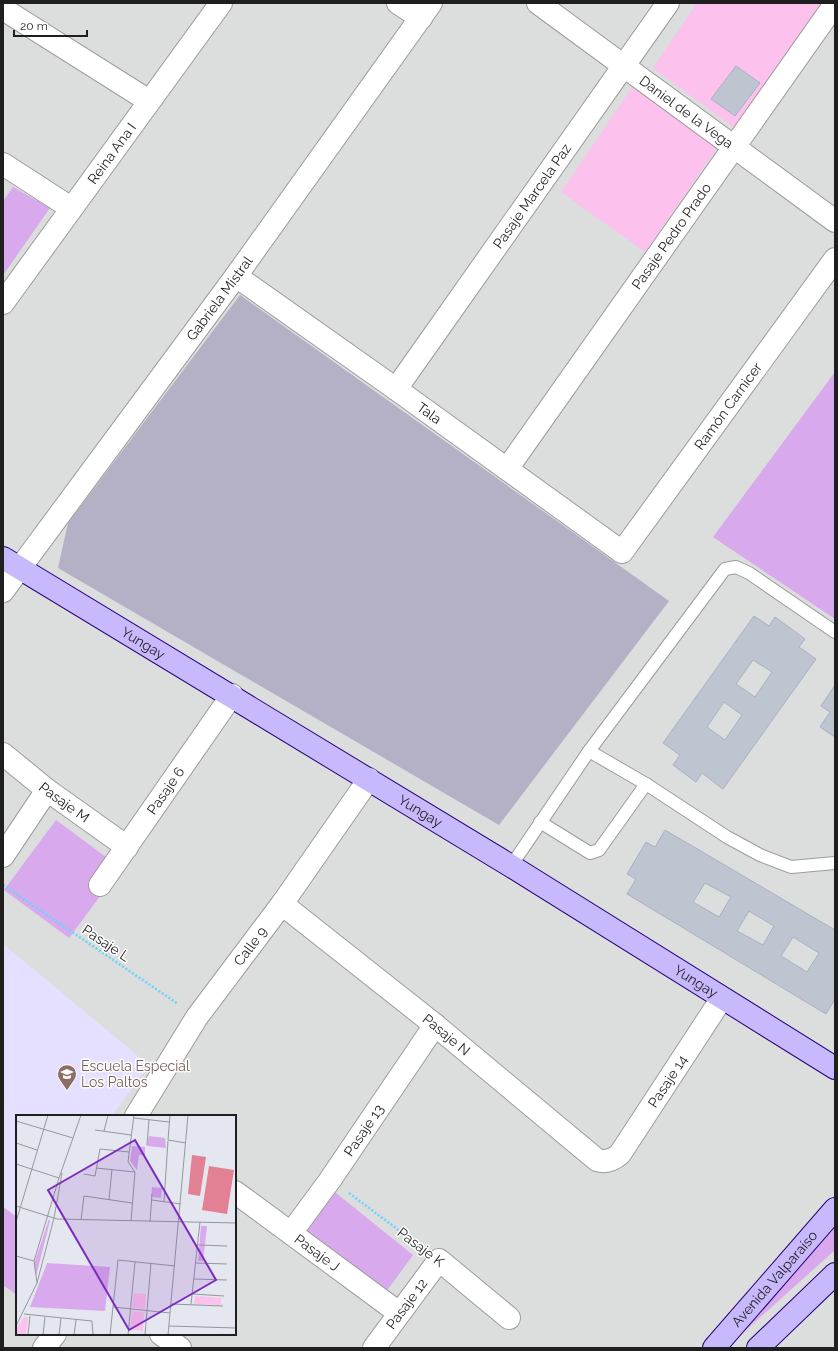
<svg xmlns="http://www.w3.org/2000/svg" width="838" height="1351" viewBox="0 0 838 1351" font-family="Raleway,sans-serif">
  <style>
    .residential { fill: #dcdddd; fill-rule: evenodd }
    .education { fill: #e5e0ff }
    .construction { fill: #b4b0c6 }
    .grass { fill: #d8a9ec }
    .park { fill: #fcc1ec }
    .building { fill: #bec5d0; stroke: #a7b1c3; fill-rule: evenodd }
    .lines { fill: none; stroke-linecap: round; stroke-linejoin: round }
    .lane-casing { stroke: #9c9c9c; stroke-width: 14 }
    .street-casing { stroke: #9c9c9c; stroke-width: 24 }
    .secondary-casing { stroke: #25007c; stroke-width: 24 }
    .path { stroke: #68d3ff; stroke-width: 2.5; stroke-dasharray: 2 2; stroke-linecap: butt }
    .lane { stroke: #fff; stroke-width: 12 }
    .street { stroke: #fff; stroke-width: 22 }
    .secondary { stroke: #c8b8fc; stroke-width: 22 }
    .labels { text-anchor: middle; stroke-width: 3; stroke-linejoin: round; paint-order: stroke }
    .street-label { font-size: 14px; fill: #1f1f1f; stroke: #fff }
    .education-label { font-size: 14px; fill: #785e54; stroke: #fff; text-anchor: start }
    .inset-road { fill: none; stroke: #96979c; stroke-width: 1 }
    .view { fill: #7b2cbf; fill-opacity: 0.15; stroke: #7b2cbf; stroke-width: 2 }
    .inset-edge { fill: none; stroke: #1f1f1f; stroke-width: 2 }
  </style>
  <rect width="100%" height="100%" fill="#e5e7f0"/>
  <path class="residential" d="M3 3H835V1348H3ZM17 1116H235V1334H17Z"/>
  <path class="education" d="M3 944 149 1065 112 1116H17V1217L3 1207Z"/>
  <path class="construction" d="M240 295 669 601 499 825 58 568 68 523Z"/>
  <g class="grass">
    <path d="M13 187 50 208 3 275V201Z"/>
    <path d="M835 372V619L713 537Z"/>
    <path d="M56 820 121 868 69 938 4 890Z"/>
    <path d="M331 1189 413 1255 386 1292 302 1230Z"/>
    <path d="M3 1207 17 1217V1295L3 1285Z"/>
    <path d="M835 1221V1250L726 1348Z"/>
  </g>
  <g class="park">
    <path d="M697 3H822L736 129 653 68Z"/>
    <path d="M634 85 717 148 645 252 561 192Z"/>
  </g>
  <g class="building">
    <path d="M736 66 760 83 735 116 711 99Z"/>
    <path d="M754 616 769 626 775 617 805 639 799 647 816 659 723 789 702 773 696 782 673 765 680 755 663 743ZM753 660 772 672 755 697 736 684ZM724 702 742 715 725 740 707 727Z"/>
    <path d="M835 685V737L820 727 830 712 821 706Z"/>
    <path d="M665 830 835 930V999L826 1014 627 894 636 879 627 874 646 842 655 847ZM705 883 731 897 719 917 693 902ZM749 911 774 926 763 945 737 931ZM793 937 819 953 807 972 781 956Z"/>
  </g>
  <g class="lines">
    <g class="lane-casing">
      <g id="lane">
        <path d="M589 751 646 784 727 837 760 855 791 867 835 863"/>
        <path d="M540 822 590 853 599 850 646 784"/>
        <path d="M511 866 589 751 725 569 736 567 749 573 835 632"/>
      </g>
    </g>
    <g class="street-casing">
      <g id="street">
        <path d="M398 3 421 18"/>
        <path id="s1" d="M538 3 835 221"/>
        <path d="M3 9 149 101"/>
        <path d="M3 164 71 208"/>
        <path id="s2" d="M236 276 396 389 622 552 835 259"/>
        <path id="s3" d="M3 303 221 3"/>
        <path id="s4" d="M396 389 668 3"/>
        <path id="s5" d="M507 469 835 4"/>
        <path id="s6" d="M3 591 236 276 431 3"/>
        <path id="s7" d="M3 754 47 790 127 847"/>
        <path d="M3 856 47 790"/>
        <path id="s8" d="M100 885 232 695"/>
        <path id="s9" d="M282 904 435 1025 597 1160C606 1163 613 1160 620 1154L722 998"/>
        <path id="s10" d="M136 1116 197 1017 282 904 369 779"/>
        <path id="s11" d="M235 1192 399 1313"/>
        <path id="s12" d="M291 1233 330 1180 435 1025"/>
        <path d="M161 1334 180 1348"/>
        <path d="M44 1348 55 1334"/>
        <path id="s13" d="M374 1348 439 1260 509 1318"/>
      </g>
    </g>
    <g class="secondary-casing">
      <g id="secondary">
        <path id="s14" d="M3 558 511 866 835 1068"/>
        <path id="s15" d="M714 1348 835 1209"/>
        <path d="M758 1348 835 1274"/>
      </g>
    </g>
    <g class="path">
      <path d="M3 885 178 1004"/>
      <path d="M349 1193 420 1246"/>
    </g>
    <use href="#lane" class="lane"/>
    <use href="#street" class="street"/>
    <use href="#secondary" class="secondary"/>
  </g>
  <defs>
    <g id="school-pin" transform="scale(1)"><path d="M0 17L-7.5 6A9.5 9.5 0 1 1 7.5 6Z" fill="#8d6e63" stroke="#fff"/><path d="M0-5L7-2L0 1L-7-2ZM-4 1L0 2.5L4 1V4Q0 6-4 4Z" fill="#fff"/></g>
  </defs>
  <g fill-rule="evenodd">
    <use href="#school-pin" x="67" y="1074"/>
  </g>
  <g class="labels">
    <g class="street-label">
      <text dy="5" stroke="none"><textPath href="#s1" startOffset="184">Daniel de la Vega</textPath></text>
      <text dy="5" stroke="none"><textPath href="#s3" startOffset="185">Reina Ana I</textPath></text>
      <text dy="5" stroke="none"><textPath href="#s4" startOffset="236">Pasaje Marcela Paz</textPath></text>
      <text dy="5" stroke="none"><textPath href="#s5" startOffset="285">Pasaje Pedro Prado</textPath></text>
      <text dy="5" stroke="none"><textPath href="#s6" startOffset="364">Gabriela Mistral</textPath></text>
      <text dy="5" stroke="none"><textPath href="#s2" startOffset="655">Ramón Carnicer</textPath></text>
      <text dy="5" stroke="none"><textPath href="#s2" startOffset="237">Tala</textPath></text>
      <text dy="5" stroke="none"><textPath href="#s14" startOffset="164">Yungay</textPath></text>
      <text dy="5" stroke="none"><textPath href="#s8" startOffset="115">Pasaje 6</textPath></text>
      <text dy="5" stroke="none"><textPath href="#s7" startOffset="78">Pasaje M</textPath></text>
      <text dy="5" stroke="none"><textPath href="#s14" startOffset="488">Yungay</textPath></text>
      <text transform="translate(106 943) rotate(34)" y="5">Pasaje L</text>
      <text dy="5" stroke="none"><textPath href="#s10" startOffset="205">Calle 9</textPath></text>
      <text dy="5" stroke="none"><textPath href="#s14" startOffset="812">Yungay</textPath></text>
      <text dy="5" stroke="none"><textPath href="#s9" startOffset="210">Pasaje N</textPath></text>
      <text dy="5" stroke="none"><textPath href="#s9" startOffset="518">Pasaje 14</textPath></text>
      <text dy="5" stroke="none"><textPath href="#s12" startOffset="126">Pasaje 13</textPath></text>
      <text transform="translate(421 1247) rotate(37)" y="5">Pasaje K</text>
      <text dy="5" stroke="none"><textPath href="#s11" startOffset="102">Pasaje J</textPath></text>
      <text dy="5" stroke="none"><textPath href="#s15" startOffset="92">Avenida Valparaíso</textPath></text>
      <text dy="5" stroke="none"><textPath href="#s13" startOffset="55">Pasaje 12</textPath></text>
    </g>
    <g class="education-label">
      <text x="81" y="1071">Escuela Especial<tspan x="81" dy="16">Los Paltos</tspan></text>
    </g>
  </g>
  <g transform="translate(16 1115)">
    <rect width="220" height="220" fill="#e5e7f0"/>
    <path d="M133 21 149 23 150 33 131 31ZM116 31 129 32V40H123L121 55 114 46ZM136 72 146 73 145 83 135 82ZM33 104 34 106 20 161 18 149ZM185 111H191L187 146H182ZM31 148 94 152 89 196 14 192Z" fill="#d8a9ec"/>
    <path d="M118 178 130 179 129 194 116 193ZM179 181 205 183V190L178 189ZM116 196 128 197 127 216 114 214ZM8 202H12L10 220H0V215Z" fill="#fcc1ec"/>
    <path d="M176 40 190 42 184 81 172 79ZM193 51 218 55 211 99 186 95Z" fill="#e28094"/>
    <path class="inset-road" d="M118 0 112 47 119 57M154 0 152 25 170 28M118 3 153 7M0 6 57 23M79 15 115 20M88 16 92 0M0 28 21 35M131 30 133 5M0 49 43 63M80 53 119 57M68 59 79 61 84 34 113 37M93 85 96 54M136 85 165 89M148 86 152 26M0 91 41 104 220 108M65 105 68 81 116 88M115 106 119 57M0 107 32 0M134 107 136 79M182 130 211 131M0 141 18 146M180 148 211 149M178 164 211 165M21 168 18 146 43 63 65 0M177 179 208 181M155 189 207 191M175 189 184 107M97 192 154 198M8 199 76 206 77 220M0 211 21 168 38 103 46 58M153 211 220 213M12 220 14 201M27 220 29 202M43 220 45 203M58 220 60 205M94 220 102 145 159 151M112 220 119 147M129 220 135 148M152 220 172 0"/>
    <path class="view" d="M119 25 200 165 113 215 32 75Z"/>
    <rect width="220" height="220" class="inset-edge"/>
  </g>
  <rect width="838" height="1351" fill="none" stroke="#1f1f1f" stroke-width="8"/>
  <path d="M14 30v6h73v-6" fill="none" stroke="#1f1f1f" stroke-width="2"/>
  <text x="20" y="30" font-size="12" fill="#1f1f1f" stroke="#ffffff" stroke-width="3" paint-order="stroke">20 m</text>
</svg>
